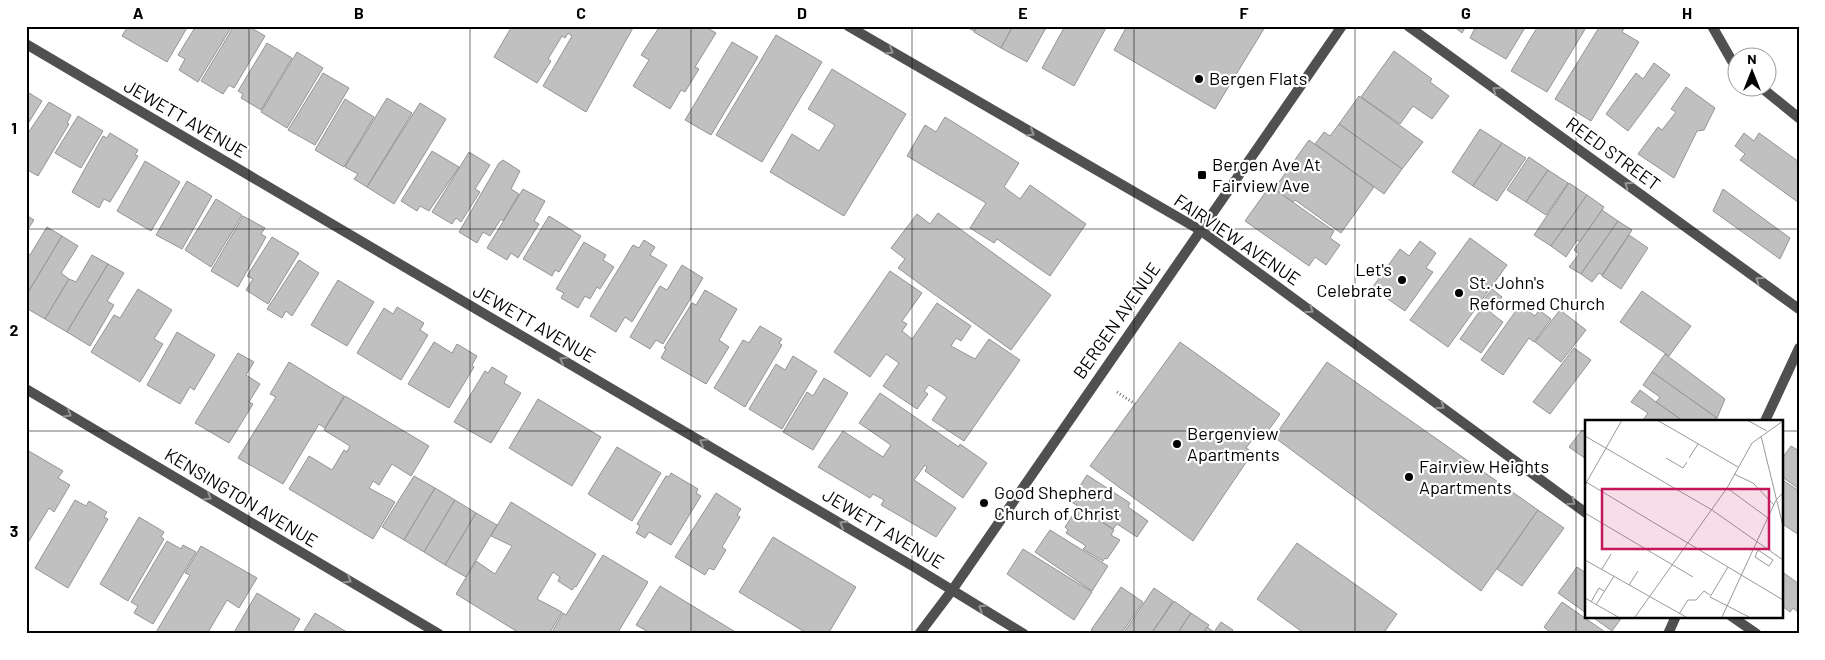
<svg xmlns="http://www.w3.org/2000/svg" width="1825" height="660" viewBox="0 0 1825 660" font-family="Barlow,sans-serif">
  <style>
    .building { fill: #c0c0c0; stroke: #949494 }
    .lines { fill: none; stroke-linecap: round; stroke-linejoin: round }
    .path { stroke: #727272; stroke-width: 3; stroke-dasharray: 1 2.5; stroke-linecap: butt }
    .service { stroke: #505050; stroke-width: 10 }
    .minor { stroke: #505050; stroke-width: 10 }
    .tertiary { stroke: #505050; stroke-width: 10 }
    .oneway { stroke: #969696 }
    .grid { fill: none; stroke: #000; stroke-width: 1; stroke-opacity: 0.55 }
    .poi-dot { fill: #000; stroke: #fff; stroke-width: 2 }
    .labels { text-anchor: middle; stroke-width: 4.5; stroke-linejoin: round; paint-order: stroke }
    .poi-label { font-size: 18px; fill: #000; stroke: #fff; text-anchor: start }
    .street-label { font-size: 18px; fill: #000; stroke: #fff }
    .inset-road { fill: none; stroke: #999; stroke-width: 1 }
    .view { fill: #c2185b; fill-opacity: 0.15; stroke: #c2185b; stroke-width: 2.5 }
    .inset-edge { fill: none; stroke: #000; stroke-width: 2.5 }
    .neatline { fill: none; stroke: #000; stroke-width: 2 }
    .grid-label { font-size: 16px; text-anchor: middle; font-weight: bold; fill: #000 }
  </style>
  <rect width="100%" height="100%" fill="#fff"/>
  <g class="building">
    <path d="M128 26H188L167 62 122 36Z"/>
    <path d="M196 26H232L198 82 179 70 185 59 178 55Z"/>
    <path d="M234 26H248L265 36 234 88 229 85 223 94 201 81Z"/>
    <path d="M512 26H634L586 112 543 86 572 36 568 33 565 38 562 36 548 59 551 61 537 83 494 57Z"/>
    <path d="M660 26H704L716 33 695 67 699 69 685 92 681 90 670 109 633 86 649 60 641 55Z"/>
    <path d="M965 26H976L974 31Z"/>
    <path d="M978 26H1013L1001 48 974 32Z"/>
    <path d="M1013 26H1047L1027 62 1001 48Z"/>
    <path d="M1065 26H1107L1074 86 1042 68Z"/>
    <path d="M1127 26H1264L1265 27 1215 109 1114 50Z"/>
    <path d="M1453 26H1466L1462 33Z"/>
    <path d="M1476 26H1526L1506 59 1470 38Z"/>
    <path d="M1538 26H1587L1547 92 1511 71Z"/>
    <path d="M1600 26H1625L1622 32 1639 42 1591 121 1555 99Z"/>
    <path d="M776 35 822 62 762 162 716 135Z"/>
    <path d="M732 42 758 57 711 135 685 120Z"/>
    <path d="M267 43 292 58 261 110 241 98 243 94 238 91Z"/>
    <path d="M1394 51 1432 79 1430 82 1449 96 1432 119 1413 106 1400 124 1361 97Z"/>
    <path d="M297 52 323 68 287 128 261 112Z"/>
    <path d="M1654 63 1670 75 1628 131 1606 114 1636 73 1643 79Z"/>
    <path d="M832 69 906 114 844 216 770 172 792 134 819 151 835 125 808 109Z"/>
    <path d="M323 73 349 88 315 145 288 130Z"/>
    <path d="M1686 87 1715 108 1704 130 1697 131 1674 178 1638 154 1658 127 1662 130 1676 112 1671 109Z"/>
    <path d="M26 91 42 101 26 127Z"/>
    <path d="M1359 96 1423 142 1402 169 1339 124Z"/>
    <path d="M387 98 412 113 367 187 354 179 358 174 345 167Z"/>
    <path d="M345 99 374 117 344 167 315 150Z"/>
    <path d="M49 102 71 115 67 123 69 124 38 176 26 169V136Z"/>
    <path d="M420 103 446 119 394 204 367 187Z"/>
    <path d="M78 116 103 131 81 168 55 153Z"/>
    <path d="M945 117 1019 163 1004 187 1020 199 1030 185 1086 224 1050 276 997 239 994 243 970 228 986 203 907 156 925 125 936 132Z"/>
    <path d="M1339 124 1402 169 1384 194 1315 144 1324 132 1330 136Z"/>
    <path d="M1480 129 1502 143 1473 186 1452 172Z"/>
    <path d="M110 133 138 150 135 155 138 156 110 202 104 199 99 208 72 192 103 136 107 138Z"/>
    <path d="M1744 133 1754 141 1759 133 1799 162V203L1740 160 1745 154 1735 146Z"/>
    <path d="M1309 140 1374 187 1341 233 1295 200 1293 202 1274 189Z"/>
    <path d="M1502 143 1526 158 1497 201 1473 186Z"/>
    <path d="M432 151 459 167 429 211 420 206 417 211 401 201Z"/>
    <path d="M469 152 490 165 475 189 480 192 461 222 456 218 452 224 432 212Z"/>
    <path d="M1529 157 1548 170 1526 202 1507 190Z"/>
    <path d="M503 160 520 171 511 189 519 194 503 221 501 219 490 236 483 232 477 243 459 232 499 163Z"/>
    <path d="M145 161 180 182 151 231 117 211Z"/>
    <path d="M1548 170 1568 183 1546 215 1526 202Z"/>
    <path d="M187 181 212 196 182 249 156 235Z"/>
    <path d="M1569 183 1587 195 1551 246 1534 235Z"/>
    <path d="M1270 186 1334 231 1330 238 1340 245 1326 265 1315 257 1309 266 1245 221Z"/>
    <path d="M523 189 545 201 534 221 539 224 518 258 511 253 507 260 487 248Z"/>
    <path d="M1723 189 1790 238 1780 259 1713 211Z"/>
    <path d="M1587 195 1604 207 1580 242 1577 240 1566 257 1551 246Z"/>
    <path d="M216 199 242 215 211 267 185 250Z"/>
    <path d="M1602 210 1618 221 1581 274 1569 267 1579 254 1574 250Z"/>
    <path d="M938 213 1051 295 1011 350 898 268 905 259 891 248 917 214 930 224Z"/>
    <path d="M26 215 34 220 26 232Z"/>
    <path d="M243 216 265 228 261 234 266 237 238 287 211 271Z"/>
    <path d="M549 216 581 236 559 272 555 270 552 276 523 259Z"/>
    <path d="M1618 221 1632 230 1602 275 1599 273 1592 282 1581 274Z"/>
    <path d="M47 227 62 236 26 296V252L30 255Z"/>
    <path d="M1629 235 1648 248 1621 289 1602 276Z"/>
    <path d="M62 236 78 246 61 273 69 279 45 319 26 308V296Z"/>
    <path d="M272 237 299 253 268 304 246 290 253 279 247 276Z"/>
    <path d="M1470 238 1507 265 1448 347 1410 320Z"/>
    <path d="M644 240 655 247 650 255 667 265 632 322 625 317 616 332 590 316 633 245 639 248Z"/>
    <path d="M1420 241 1436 253 1426 268 1433 272 1405 311 1372 288 1400 249 1409 256Z"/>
    <path d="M584 242 606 255 603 260 614 267 600 289 597 287 590 299 585 296 578 308 561 298 564 293 556 289Z"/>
    <path d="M92 255 108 264 67 332 45 319 69 279 76 282Z"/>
    <path d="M299 260 319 273 292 316 286 311 282 318 267 309Z"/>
    <path d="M108 264 124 273 107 301 114 305 90 346 67 332Z"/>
    <path d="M682 265 703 278 663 344 656 340 650 349 630 337 660 286 667 290Z"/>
    <path d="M890 271 922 293 902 321 907 324 902 331 912 339 937 303 971 326 961 341 956 338 951 346 975 359 989 339 1020 360 964 441 932 420 947 397 929 385 924 391 928 394 917 409 883 386 899 363 886 354 870 377 834 352Z"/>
    <path d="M338 280 374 302 347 346 311 325Z"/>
    <path d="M138 289 172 310 154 339 163 344 140 382 91 352 114 315 120 318Z"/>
    <path d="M1492 289 1502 297 1491 313 1503 322 1481 353 1460 339 1482 308 1479 306Z"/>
    <path d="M705 290 737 309 719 340 729 347 706 384 661 358 666 349 664 348 692 303 696 305Z"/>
    <path d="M1642 291 1691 326 1669 356 1620 322Z"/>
    <path d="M1520 305 1535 316 1539 310 1551 319 1534 342 1529 338 1503 375 1481 360Z"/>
    <path d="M397 307 424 323 420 330 428 335 401 380 357 353 384 308 393 314Z"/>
    <path d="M1560 310 1586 330 1561 362 1535 342Z"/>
    <path d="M760 326 782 339 779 343 782 345 745 407 714 388 743 340 749 343Z"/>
    <path d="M177 332 215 355 194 390 190 387 180 404 147 385Z"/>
    <path d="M434 342 452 353 457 344 477 356 472 365 474 367 449 408 408 384Z"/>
    <path d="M1180 342 1280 414 1261 441 1255 436 1246 448 1253 452 1193 541 1090 466Z"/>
    <path d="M1574 348 1591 360 1550 414 1533 402Z"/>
    <path d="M238 353 254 362 246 375 260 384 249 402 253 404 229 443 195 423Z"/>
    <path d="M1665 354 1725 399 1717 418 1652 372Z"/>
    <path d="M793 356 817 371 782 429 749 409 776 364 785 370Z"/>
    <path d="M289 362 344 396 325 428 319 424 283 484 238 458 276 397 270 394Z"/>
    <path d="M1327 362 1538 510 1481 591 1274 437Z"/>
    <path d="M492 367 507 376 504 383 521 393 491 443 454 422 485 371 488 373Z"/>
    <path d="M1652 372 1717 418 1715 421H1683L1656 402 1660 397 1643 385Z"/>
    <path d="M824 378 848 393 813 450 783 432 807 392 813 396Z"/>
    <path d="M1640 390 1656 402 1683 421H1645L1643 420 1648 413 1631 402Z"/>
    <path d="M880 393 959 447 960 444 987 463 963 498 925 471 927 467 925 465 914 480 956 508 936 537 881 505 884 500 873 494 870 498 818 467 843 431 883 457 891 445 859 423Z"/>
    <path d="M345 396 429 446 411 476 392 464 379 485 373 481 369 488 395 502 373 539 289 489 309 456 332 470 344 450 347 452 350 446 324 430Z"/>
    <path d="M538 399 601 437 572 486 509 448Z"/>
    <path d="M1582 430 1586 432V459L1569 447Z"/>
    <path d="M1791 446 1799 451V489L1781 476V460Z"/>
    <path d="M617 447 661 473 632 521 588 494Z"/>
    <path d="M27 450 63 471 58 478 70 485 54 512 49 508 26 546Z"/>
    <path d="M671 473 698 489 696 493 701 496 671 545 649 532 645 538 636 533 640 526 637 524 666 476 669 477Z"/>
    <path d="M1087 475 1130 503 1128 507 1148 521 1137 537 1117 524 1113 529 1070 501Z"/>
    <path d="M414 476 435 488 404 540 382 527Z"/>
    <path d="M1781 479 1799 491V535L1781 523Z"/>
    <path d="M435 488 455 500 424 552 404 540Z"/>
    <path d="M716 493 741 509 737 515 740 517 722 547 726 550 714 570 709 568 705 575 675 557Z"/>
    <path d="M75 500 86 506 89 501 107 512 104 517 108 519 68 588 35 568Z"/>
    <path d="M455 500 476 513 445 565 424 552Z"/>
    <path d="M511 502 596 554 576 587 575 586 572 590 558 581 560 577 553 572 537 599 562 612 549 634H521L456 594 476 561 495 574 512 546 491 536Z"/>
    <path d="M1078 507 1114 530 1111 535 1120 540 1107 559 1105 558 1103 561 1083 549 1086 546 1066 533 1068 530 1065 527Z"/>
    <path d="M1538 510 1564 528 1522 586 1497 569Z"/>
    <path d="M476 513 497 525 466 577 445 565Z"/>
    <path d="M139 517 164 532 161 537 164 539 128 601 100 584Z"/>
    <path d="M1050 530 1108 566 1092 591 1035 552Z"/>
    <path d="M773 537 856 587 828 634H808L739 592Z"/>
    <path d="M167 541 181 549 183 545 196 552 153 624 134 613 138 606 131 602Z"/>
    <path d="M1297 543 1397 614 1383 634H1305L1257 599Z"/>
    <path d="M201 546 257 578 239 608 227 600 207 634H155L190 575 185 573Z"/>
    <path d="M1023 549 1092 592 1074 620 1007 574Z"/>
    <path d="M603 555 648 582 617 634H551L563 613 566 615Z"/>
    <path d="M1577 567 1586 573V613L1558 593Z"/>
    <path d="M1781 571 1799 584V613L1793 608 1790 612 1781 605Z"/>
    <path d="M660 586 737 633V634H652L636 625Z"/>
    <path d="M1121 587 1143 602 1121 634H1097L1091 630Z"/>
    <path d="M1154 588 1173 601 1151 634H1123Z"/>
    <path d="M257 593 300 619 291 634H233Z"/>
    <path d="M1174 601 1191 613 1177 634H1151Z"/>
    <path d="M1562 602 1608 634H1552L1544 627Z"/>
    <path d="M315 613 350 634H302Z"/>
    <path d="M1191 613 1209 625 1203 634H1177Z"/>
    <path d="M1591 616H1623L1612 631Z"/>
    <path d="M1221 622 1233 630 1230 634H1203L1207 627 1214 632Z"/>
  </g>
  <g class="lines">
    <path class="path" d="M1117 392 1135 404"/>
    <g class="service">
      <path d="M1712 26 1732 61 1738 66"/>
      <path d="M1762 88 1799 118"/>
    </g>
    <g class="minor">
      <path d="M848 26 1200 230 1586 513"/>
      <path d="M1408 26 1799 309"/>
      <path d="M26 44 916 568 1024 634"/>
      <path d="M26 389 439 634"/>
      <path d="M1731 616 1757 634"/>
    </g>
    <g class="tertiary">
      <path d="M1765 421 1799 348"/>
      <path d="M919 634 953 589 1342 26"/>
      <path d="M1668 634 1676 616"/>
    </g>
  </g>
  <defs><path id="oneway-chevron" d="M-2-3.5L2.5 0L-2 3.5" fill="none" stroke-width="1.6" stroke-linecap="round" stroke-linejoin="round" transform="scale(1.25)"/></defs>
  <g class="oneway">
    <use href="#oneway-chevron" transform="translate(890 51) rotate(30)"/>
    <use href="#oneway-chevron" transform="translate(1496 90) rotate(-144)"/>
    <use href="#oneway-chevron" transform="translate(1031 133) rotate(30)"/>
    <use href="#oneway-chevron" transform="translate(1628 185) rotate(-144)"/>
    <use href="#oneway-chevron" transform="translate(1759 280) rotate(-144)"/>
    <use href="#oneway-chevron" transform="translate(1310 310) rotate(36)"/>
    <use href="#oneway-chevron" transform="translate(563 360) rotate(-150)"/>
    <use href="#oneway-chevron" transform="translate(1441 406) rotate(36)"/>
    <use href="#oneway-chevron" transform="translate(68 414) rotate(31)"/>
    <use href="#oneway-chevron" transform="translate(703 442) rotate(-150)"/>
    <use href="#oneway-chevron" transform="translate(208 497) rotate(31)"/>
    <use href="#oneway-chevron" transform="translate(1572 502) rotate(36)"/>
    <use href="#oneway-chevron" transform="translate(843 524) rotate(-150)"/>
    <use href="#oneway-chevron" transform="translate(348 580) rotate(31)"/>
    <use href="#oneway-chevron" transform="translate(982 608) rotate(-148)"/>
  </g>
  <path class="grid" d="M249 26V634M470 26V634M691 26V634M912 26V634M1134 26V634M1355 26V634M1576 26V634M26 229H1799M26 431H1586M1781 431H1799"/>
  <g class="poi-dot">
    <circle cx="1199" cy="79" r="5"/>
    <rect x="1197" y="170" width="10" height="10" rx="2.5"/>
    <circle cx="1402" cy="280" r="5"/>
    <circle cx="1459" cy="293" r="5"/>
    <circle cx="1177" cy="444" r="5"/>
    <circle cx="1409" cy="477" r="5"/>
    <circle cx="984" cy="503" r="5"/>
  </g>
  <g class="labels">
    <g class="poi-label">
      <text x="1209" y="85">Bergen Flats</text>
      <text x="1212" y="171">Bergen Ave At<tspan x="1212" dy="21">Fairview Ave</tspan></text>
      <text x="1392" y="276" text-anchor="end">Let's<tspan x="1392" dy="21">Celebrate</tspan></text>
      <text x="1469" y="289">St. John's<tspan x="1469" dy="21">Reformed Church</tspan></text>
      <text x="1187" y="440">Bergenview<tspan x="1187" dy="21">Apartments</tspan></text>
      <text x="1419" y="473">Fairview Heights<tspan x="1419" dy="21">Apartments</tspan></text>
      <text x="994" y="499">Good Shepherd<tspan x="994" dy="21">Church of Christ</tspan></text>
    </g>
    <g class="street-label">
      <text transform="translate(185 119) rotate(30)" y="6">JEWETT AVENUE</text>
      <text transform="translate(1613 154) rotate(36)" y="6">REED STREET</text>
      <text transform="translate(1237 240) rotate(34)" y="6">FAIRVIEW AVENUE</text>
      <text transform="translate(1117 321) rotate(-55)" y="6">BERGEN AVENUE</text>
      <text transform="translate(534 324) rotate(30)" y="6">JEWETT AVENUE</text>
      <text transform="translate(241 498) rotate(31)" y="6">KENSINGTON AVENUE</text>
      <text transform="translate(883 529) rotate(31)" y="6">JEWETT AVENUE</text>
    </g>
  </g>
  <g transform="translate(1585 420)">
    <rect width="198" height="198" fill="#fff"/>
    <path class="inset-road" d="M72 0 153 47M162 0 182 11M0 16 127 90 198 140M176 16 198 106M81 38 98 48 102 42M104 38 113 24M149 54 168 63 189 85M1 62 198 180M0 65 37 0M142 68 183 98M0 93 108 157M173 130 188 140 184 146 170 137ZM0 140 101 197M143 147 125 177 164 197M17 149 26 134M44 165 53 151M0 178 33 197M6 182 14 168 19 171M11 185 29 156M94 194 103 180H111L119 171 125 175M50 197 142 68 167 23 198 1M137 197 191 80 198 73"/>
    <path class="view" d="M17 69H184V129H17Z"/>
    <rect width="198" height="198" class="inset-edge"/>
  </g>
  <rect width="1825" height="660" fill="none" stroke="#ffffff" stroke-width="55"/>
  <g transform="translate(1752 72)"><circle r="24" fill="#ffffff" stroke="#999999"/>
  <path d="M0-4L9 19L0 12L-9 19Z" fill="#000000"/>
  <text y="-8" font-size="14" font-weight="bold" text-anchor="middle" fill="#000000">N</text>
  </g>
  <rect x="28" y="28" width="1770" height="604" class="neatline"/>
  <g class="grid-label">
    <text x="138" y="19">A</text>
    <text x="359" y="19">B</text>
    <text x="581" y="19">C</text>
    <text x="802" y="19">D</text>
    <text x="1023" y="19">E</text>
    <text x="1244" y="19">F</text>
    <text x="1466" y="19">G</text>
    <text x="1687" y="19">H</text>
    <text x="14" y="134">1</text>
    <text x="14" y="336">2</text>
    <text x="14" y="537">3</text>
  </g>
</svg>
